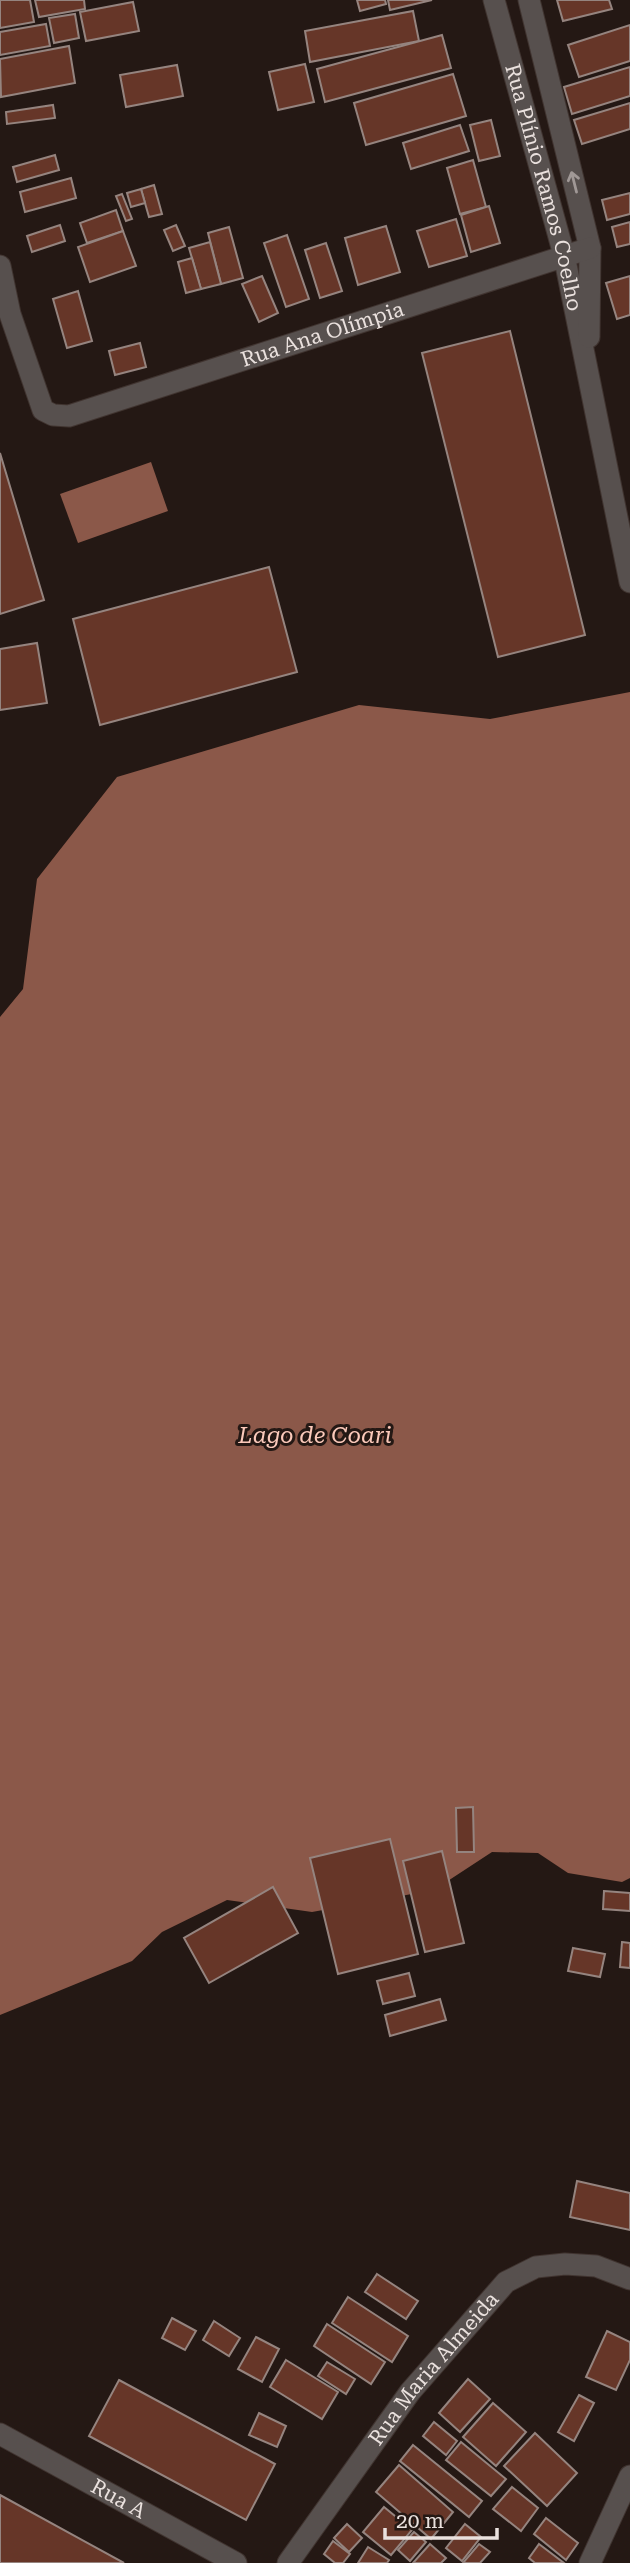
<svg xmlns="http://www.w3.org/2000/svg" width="630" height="2563" viewBox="0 0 630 2563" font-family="'Roboto Serif',serif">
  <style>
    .water { fill: #8b5849 }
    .building { fill: #663628; stroke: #95847f; stroke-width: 2 }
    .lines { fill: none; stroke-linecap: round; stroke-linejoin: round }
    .minor-casing { stroke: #403430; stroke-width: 23 }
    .minor { stroke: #57504e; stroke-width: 21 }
    .oneway { stroke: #a09896 }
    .labels { text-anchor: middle; stroke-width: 6; stroke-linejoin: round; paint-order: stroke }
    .street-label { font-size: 21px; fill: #eae1de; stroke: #241814 }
    .water-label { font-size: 23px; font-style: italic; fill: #fbc9ba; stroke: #241814 }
  </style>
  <rect width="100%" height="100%" fill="#241814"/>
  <g class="water">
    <path d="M151 462 168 511 78 543 60 494Z"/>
    <path d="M630 692V1878L622 1882 568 1873 538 1853 492 1852 434 1890 312 1912 227 1900 162 1932 132 1961 0 2015V1017L23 989 37 879 117 777 359 705 490 719Z"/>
  </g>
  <g class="building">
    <path d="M0 0H30L34 22 0 28Z"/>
    <path d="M35 0H84L85 9 39 17Z"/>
    <path d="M357 0H385L386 4 360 11Z"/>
    <path d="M388 0H432L390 10Z"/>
    <path d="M557 0H609L612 9 563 21Z"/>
    <path d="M133 2 139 31 86 41 80 12Z"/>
    <path d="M413 11 419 41 310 62 305 31Z"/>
    <path d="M75 14 79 38 54 43 49 18Z"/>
    <path d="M46 24 50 46 0 55V32Z"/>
    <path d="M630 25V61L579 77 568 45Z"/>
    <path d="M442 35 451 68 325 102 317 69Z"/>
    <path d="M69 46 75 83 1 97 0 59Z"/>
    <path d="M305 64 314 102 278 110 269 72Z"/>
    <path d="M177 65 183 96 126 107 120 75Z"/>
    <path d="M630 67V96L572 114 564 87Z"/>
    <path d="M453 74 466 116 366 145 354 103Z"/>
    <path d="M630 103V129L582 144 574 120Z"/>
    <path d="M53 105 55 118 7 124 6 112Z"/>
    <path d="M491 120 500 156 479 161 470 125Z"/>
    <path d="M460 125 469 151 411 169 403 143Z"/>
    <path d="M55 155 59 170 17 182 13 167Z"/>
    <path d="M473 160 486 207 460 214 447 168Z"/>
    <path d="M71 178 76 198 25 212 20 192Z"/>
    <path d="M154 185 162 214 149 217 141 189Z"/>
    <path d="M141 189 145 203 131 207 127 193Z"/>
    <path d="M630 193V214L607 220 602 200Z"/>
    <path d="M122 194 132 219 126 221 116 196Z"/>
    <path d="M489 206 500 243 471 252 461 215Z"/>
    <path d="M116 210 123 231 87 243 80 223Z"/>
    <path d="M456 219 467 256 429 267 417 231Z"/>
    <path d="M630 222V244L617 247 612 227Z"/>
    <path d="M60 225 65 241 32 252 27 236Z"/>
    <path d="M176 225 185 246 173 251 164 230Z"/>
    <path d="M386 226 400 272 358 285 345 238Z"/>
    <path d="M229 227 243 278 221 284 208 233Z"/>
    <path d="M123 231 136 266 90 282 78 247Z"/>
    <path d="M287 235 309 299 286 307 264 243Z"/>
    <path d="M210 242 221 284 201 289 189 248Z"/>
    <path d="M326 243 342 291 320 298 305 250Z"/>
    <path d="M192 258 201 289 186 293 178 262Z"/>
    <path d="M262 276 278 313 259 322 242 284Z"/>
    <path d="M630 276V315L617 319 606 283Z"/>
    <path d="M78 291 92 341 67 348 53 299Z"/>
    <path d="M510 331 585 635 498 657 422 353Z"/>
    <path d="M140 343 146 367 115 375 109 351Z"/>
    <path d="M0 453 44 600 0 614Z"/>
    <path d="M269 567 297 672 100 725 73 619Z"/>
    <path d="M37 643 47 703 0 710V649Z"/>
    <path d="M473 1807 474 1852H457L456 1808Z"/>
    <path d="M390 1839 418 1954 338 1974 310 1858Z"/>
    <path d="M442 1851 464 1943 425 1952 403 1861Z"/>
    <path d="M273 1887 298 1933 209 1983 184 1938Z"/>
    <path d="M604 1891 630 1893V1911L603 1909Z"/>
    <path d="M622 1942 630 1943V1968L620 1967Z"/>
    <path d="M573 1948 605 1954 600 1977 568 1971Z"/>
    <path d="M409 1973 415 1996 383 2004 377 1981Z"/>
    <path d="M440 1999 446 2020 390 2036 385 2015Z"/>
    <path d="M577 2181 630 2193V2230L570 2217Z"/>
    <path d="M377 2274 418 2301 406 2319 365 2292Z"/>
    <path d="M348 2297 408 2336 392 2362 332 2323Z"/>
    <path d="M172 2318 196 2331 185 2350 162 2338Z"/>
    <path d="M214 2321 240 2338 229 2356 203 2340Z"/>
    <path d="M327 2324 385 2362 371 2384 314 2346Z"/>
    <path d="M607 2331 630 2342V2360L616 2390 586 2377Z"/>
    <path d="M256 2337 279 2349 262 2382 238 2369Z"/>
    <path d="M286 2360 338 2392 322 2419 270 2387Z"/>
    <path d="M327 2362 355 2379 346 2394 318 2376Z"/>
    <path d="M468 2379 490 2399 460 2432 439 2413Z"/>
    <path d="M119 2380 275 2464 246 2520 89 2436Z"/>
    <path d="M579 2395 594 2403 574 2441 558 2432Z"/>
    <path d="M493 2403 526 2432 496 2466 463 2437Z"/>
    <path d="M259 2413 286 2426 277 2447 249 2435Z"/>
    <path d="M434 2422 457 2441 446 2455 423 2436Z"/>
    <path d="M535 2433 577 2473 547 2506 504 2466Z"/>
    <path d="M461 2442 506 2479 491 2496 446 2460Z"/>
    <path d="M413 2445 482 2501 469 2517 400 2461Z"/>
    <path d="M399 2465 453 2512 431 2539 376 2492Z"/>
    <path d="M512 2487 538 2508 521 2531 493 2509Z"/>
    <path d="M0 2495 124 2563H0Z"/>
    <path d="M384 2507 412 2530 391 2555 363 2532Z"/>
    <path d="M546 2518 578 2543 566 2560 534 2534Z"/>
    <path d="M347 2524 362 2538 349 2552 334 2538Z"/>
    <path d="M465 2524 481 2537 462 2561 446 2548Z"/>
    <path d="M414 2532 426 2542 410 2561 398 2550Z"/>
    <path d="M333 2541 350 2554 343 2563H335L324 2554Z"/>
    <path d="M430 2544 446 2558 441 2563H413Z"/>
    <path d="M479 2544 490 2552 480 2563H463Z"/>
    <path d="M539 2544 564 2563H535L529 2558Z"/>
    <path d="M368 2547 389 2560 387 2563H358Z"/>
  </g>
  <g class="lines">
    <g class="minor-casing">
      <g id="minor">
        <path id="s1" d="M494 0 564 255 630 582"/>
        <path d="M529 0 590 248 589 337"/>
        <path id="s2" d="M0 266 10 314 43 410 53 415 69 416 590 248"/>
        <path id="s3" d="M0 2434 236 2563"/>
        <path id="s4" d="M288 2563 410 2392 506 2282 536 2267 565 2264 596 2266 630 2279"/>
        <path d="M590 2563 630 2476"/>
      </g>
    </g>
    <use href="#minor" class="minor"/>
  </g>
  <defs><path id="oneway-shaft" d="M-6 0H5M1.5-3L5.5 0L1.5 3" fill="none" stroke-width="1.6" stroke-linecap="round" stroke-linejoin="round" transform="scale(1.75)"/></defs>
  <use class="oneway" href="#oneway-shaft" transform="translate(574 182) rotate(-104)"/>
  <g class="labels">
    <g class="street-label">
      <text dy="7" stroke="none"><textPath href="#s1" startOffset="194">Rua Plínio Ramos Coelho</textPath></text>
      <text dy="7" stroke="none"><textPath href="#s2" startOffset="444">Rua Ana Olímpia</textPath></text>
      <text dy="7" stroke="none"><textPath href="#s4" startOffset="243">Rua Maria Almeida</textPath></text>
      <text dy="7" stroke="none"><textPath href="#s3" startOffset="135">Rua A</textPath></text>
    </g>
    <g class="water-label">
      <text x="315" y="1443">Lago de Coari</text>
    </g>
  </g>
  <path d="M385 2528v10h112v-10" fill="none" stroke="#eae1de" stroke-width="3.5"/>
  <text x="396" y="2528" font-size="21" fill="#eae1de" stroke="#241814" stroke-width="5" paint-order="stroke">20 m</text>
</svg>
